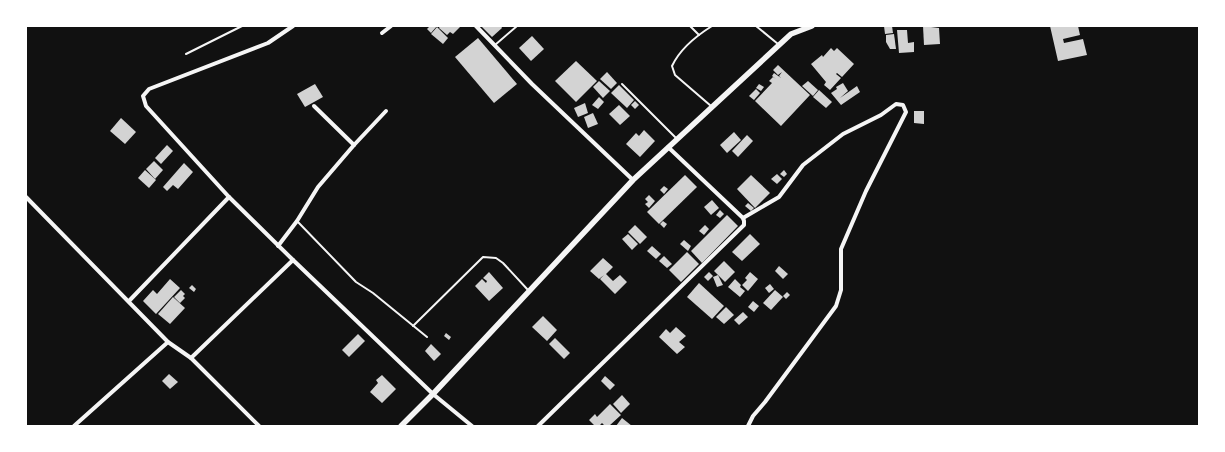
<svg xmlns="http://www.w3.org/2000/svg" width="1225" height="452" viewBox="0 0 1225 452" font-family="'Crimson Pro',serif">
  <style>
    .building { fill: #d3d3d3 }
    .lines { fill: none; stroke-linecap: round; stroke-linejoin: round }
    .service { stroke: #f5f5f5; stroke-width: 2 }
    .minor { stroke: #f5f5f5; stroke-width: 4 }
    .tertiary { stroke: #f5f5f5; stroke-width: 5.5 }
  </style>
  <rect width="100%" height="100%" fill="#111"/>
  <g class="building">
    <path d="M430 26H437L431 33 427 29Z"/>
    <path d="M440 26H461L453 34 450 32 447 35 439 28Z"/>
    <path d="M481 26H501L502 28 492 37Z"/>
    <path d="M884 26H892L893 33 885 34Z"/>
    <path d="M923 26 939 28 940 44 924 45Z"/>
    <path d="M1050 26H1078L1080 35 1063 39 1064 43 1083 39 1087 55 1058 61Z"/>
    <path d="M437 27 448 38 443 44 431 34Z"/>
    <path d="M897 30H907L908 43 914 42V52L899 53Z"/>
    <path d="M894 34 896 49H890L886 42V35Z"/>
    <path d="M532 36 544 49 531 61 519 48Z"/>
    <path d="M478 38 517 84 494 103 455 57Z"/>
    <path d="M831 48 834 51 837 48 854 64 842 77 837 73 836 74 841 78 830 90 824 85 826 82 811 64 822 55 823 57Z"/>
    <path d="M576 61 597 81 576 102 555 81Z"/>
    <path d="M778 65 810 95 781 126 755 101 772 83 769 81 773 77 776 79 772 76 774 73 781 78 779 76 782 72 778 75 773 70Z"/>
    <path d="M607 72 617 83 611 89 600 79Z"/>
    <path d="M599 81 610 91 603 98 593 87Z"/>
    <path d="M808 81 818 90 813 96 802 86Z"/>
    <path d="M843 83 848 91 840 98 857 86 860 92 841 105 831 93 837 89 836 87Z"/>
    <path d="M315 84 323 97 305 107 297 94Z"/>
    <path d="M759 84 764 87 761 91 756 88Z"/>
    <path d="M619 85 634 100 627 108 611 93Z"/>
    <path d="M756 89 760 93 754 100 749 96Z"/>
    <path d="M819 90 832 102 826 108 813 97Z"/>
    <path d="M599 97 604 102 598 109 592 105Z"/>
    <path d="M635 101 639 105 635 109 631 105Z"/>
    <path d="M585 103 588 113 578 117 574 108Z"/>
    <path d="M619 105 630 116 620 125 609 114Z"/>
    <path d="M914 111H924V124L914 123Z"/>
    <path d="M593 113 598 124 588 128 584 117Z"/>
    <path d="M121 118 136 132 125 144 110 131Z"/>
    <path d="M644 130 655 141 640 157 626 144 636 133 639 136Z"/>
    <path d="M734 132 741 140 727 153 720 145Z"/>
    <path d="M747 135 753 141 738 157 732 151Z"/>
    <path d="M167 145 173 151 161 164 155 158Z"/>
    <path d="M154 161 163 170 155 179 146 169Z"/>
    <path d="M184 163 193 172 178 189 173 185 167 191 163 187Z"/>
    <path d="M145 170 156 180 149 188 138 178Z"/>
    <path d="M784 170 787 174 784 177 780 174Z"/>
    <path d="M777 174 782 179 777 184 771 179Z"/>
    <path d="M685 175 697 187 659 224 647 212Z"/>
    <path d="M751 175 770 193 755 208 737 189Z"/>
    <path d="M664 186 668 189 664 194 660 190Z"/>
    <path d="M649 195 655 201 649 208 645 204 648 202 645 199Z"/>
    <path d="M712 200 719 208 711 215 704 207Z"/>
    <path d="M748 203 754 208 751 211 745 206Z"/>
    <path d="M720 210 724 214 720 218 716 215Z"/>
    <path d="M727 215 738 226 702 263 691 251Z"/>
    <path d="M663 221 667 224 664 228 660 224Z"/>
    <path d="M635 225 647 237 640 244 628 232Z"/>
    <path d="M705 225 709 229 704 235 699 231Z"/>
    <path d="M628 234 638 244 632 250 622 239Z"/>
    <path d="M750 234 760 244 742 261 732 252Z"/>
    <path d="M684 240 691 246 688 251 680 244Z"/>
    <path d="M652 246 661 254 656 259 647 251Z"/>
    <path d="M687 252 699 264 681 282 669 270Z"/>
    <path d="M664 256 672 264 667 268 659 261Z"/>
    <path d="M603 258 613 267 606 274 613 281 620 275 627 282 615 294 600 279 604 275 599 279 590 271Z"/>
    <path d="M724 261 735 272 725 282 714 271Z"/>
    <path d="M779 266 788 274 783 279 775 271Z"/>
    <path d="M489 272 503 288 489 301 475 286 482 279 486 283 487 281 483 278Z"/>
    <path d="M709 272 713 276 708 281 704 277Z"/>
    <path d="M750 272 758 279 748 291 742 285 747 280 745 278Z"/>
    <path d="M718 275 723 285 717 287 713 277Z"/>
    <path d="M170 279 180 288 156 314 143 301 153 290 157 294Z"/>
    <path d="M735 279 741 285 740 287 745 291 740 297 728 287Z"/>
    <path d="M699 283 724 306 712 319 687 297Z"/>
    <path d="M770 284 774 289 769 293 765 288Z"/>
    <path d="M192 285 196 289 194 292 189 288Z"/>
    <path d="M181 290 185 294 183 296 185 298 180 303 174 297Z"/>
    <path d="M775 290 783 297 771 310 763 303Z"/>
    <path d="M787 292 790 295 786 299 783 296Z"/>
    <path d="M173 297 185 308 170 324 158 314Z"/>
    <path d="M753 301 759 306 754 312 748 307Z"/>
    <path d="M726 307 734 315 724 324 716 317Z"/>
    <path d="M743 312 748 317 739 325 734 320Z"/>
    <path d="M543 316 557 330 547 341 532 327Z"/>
    <path d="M676 327 686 336 679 342 685 347 677 354 659 337 666 329 670 333Z"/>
    <path d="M446 333 451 337 449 340 444 336Z"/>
    <path d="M358 334 365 341 349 357 342 350Z"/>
    <path d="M555 338 570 353 564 359 549 344Z"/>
    <path d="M431 344 441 354 434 361 425 351Z"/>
    <path d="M169 374 178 382 170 389 162 381Z"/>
    <path d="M382 375 396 389 382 403 370 392 378 383 376 380Z"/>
    <path d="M605 376 615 385 610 390 601 381Z"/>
    <path d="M622 395 630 404 621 413 613 404Z"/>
    <path d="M610 404 621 415 609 426H605L602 423 599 426H595L589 420 595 414 597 417Z"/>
    <path d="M622 418 632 426H616Z"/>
  </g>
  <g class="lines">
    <g class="service">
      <path d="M690 26 699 35"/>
      <path d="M756 26 778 44"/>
      <path d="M495 45 517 26"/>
      <path d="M186 54 242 26"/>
      <path d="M622 84 676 138"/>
      <path d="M711 106 675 75 672 66C680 49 696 36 712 26"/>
      <path d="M297 221 356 282 373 293 427 337"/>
      <path d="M413 326 483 257 496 258 503 263 528 290"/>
    </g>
    <g class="minor">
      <path d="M293 26 268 43 149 89 143 96 146 106 229 197 293 260 433 394 472 426"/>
      <path d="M476 26 532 84 633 180"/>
      <path d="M382 33 391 26"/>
      <path d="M314 106 354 145"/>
      <path d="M26 197 168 342 191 358 259 426"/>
      <path d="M743 218 779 197 803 165 843 134 881 115 896 104 903 105 906 112 866 191 841 249V290L836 306 765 402 753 416 748 426"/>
      <path d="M278 246 297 221 318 187 354 145 386 111"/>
      <path d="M129 301 229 197"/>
      <path d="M191 358 293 260"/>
      <path d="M74 426 168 342"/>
      <path d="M538 426 744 225V221L743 218 668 147"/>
    </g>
    <path class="tertiary" d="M401 426 433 394 633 180 791 34 812 26"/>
  </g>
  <rect width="1225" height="452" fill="none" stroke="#ffffff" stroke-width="54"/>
</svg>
